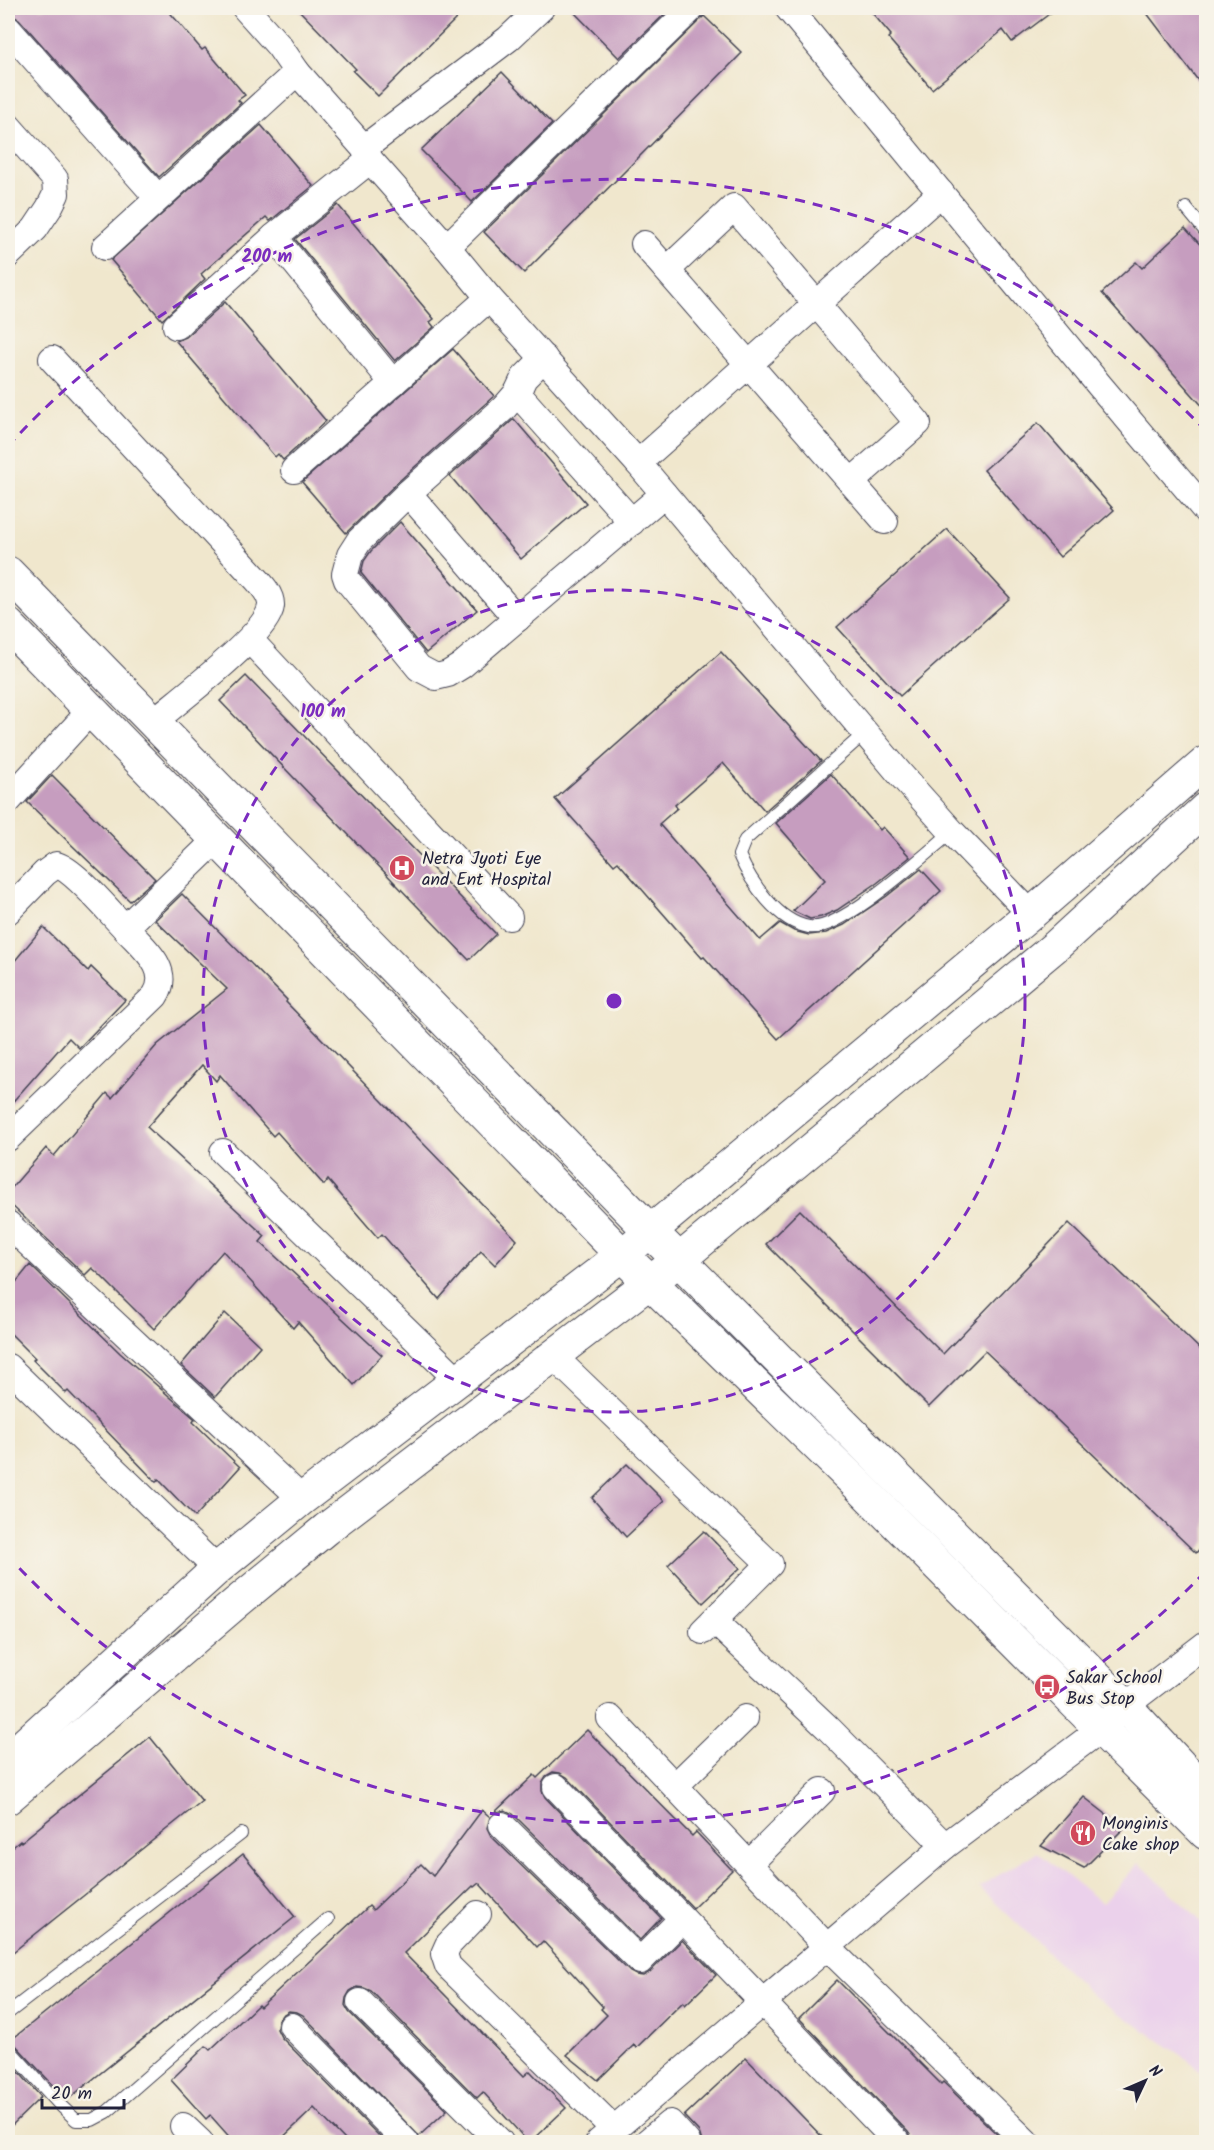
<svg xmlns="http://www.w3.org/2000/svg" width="1214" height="2150" viewBox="0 0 1214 2150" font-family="Kalam,sans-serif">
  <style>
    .built { fill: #ebd1eb }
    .building { fill: #c69dbf }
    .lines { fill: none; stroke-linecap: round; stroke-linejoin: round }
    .service-casing { stroke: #414051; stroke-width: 14 }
    .minor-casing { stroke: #414051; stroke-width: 28 }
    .tertiary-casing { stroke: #414051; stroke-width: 34 }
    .secondary-casing { stroke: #414051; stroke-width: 35 }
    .service { stroke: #fff; stroke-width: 12 }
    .minor { stroke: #fff; stroke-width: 26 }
    .tertiary { stroke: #fff; stroke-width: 32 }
    .secondary { stroke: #fff; stroke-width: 33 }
    .ring { fill: none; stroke: #7b2cbf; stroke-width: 3; stroke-dasharray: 10 8 }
    .labels { text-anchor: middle; stroke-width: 5; stroke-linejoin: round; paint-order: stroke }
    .poi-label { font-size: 18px; fill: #22223b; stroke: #f7f3e8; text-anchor: start }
    .centre { fill: #7b2cbf; stroke: #f7f3e8; stroke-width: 3 }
    .ring-label { font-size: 18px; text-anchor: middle; font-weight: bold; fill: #7b2cbf; stroke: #f7f3e8; stroke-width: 5; stroke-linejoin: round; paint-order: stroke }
  </style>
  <rect width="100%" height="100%" fill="#f7f3e8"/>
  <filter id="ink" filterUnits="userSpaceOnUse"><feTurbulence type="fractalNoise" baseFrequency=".0167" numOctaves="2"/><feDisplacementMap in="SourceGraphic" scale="12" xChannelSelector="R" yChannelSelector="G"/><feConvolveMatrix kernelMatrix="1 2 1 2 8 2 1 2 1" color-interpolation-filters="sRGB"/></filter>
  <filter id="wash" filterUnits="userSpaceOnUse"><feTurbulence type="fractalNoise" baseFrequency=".008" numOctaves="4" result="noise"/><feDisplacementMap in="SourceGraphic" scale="24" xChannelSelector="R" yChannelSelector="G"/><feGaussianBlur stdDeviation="1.35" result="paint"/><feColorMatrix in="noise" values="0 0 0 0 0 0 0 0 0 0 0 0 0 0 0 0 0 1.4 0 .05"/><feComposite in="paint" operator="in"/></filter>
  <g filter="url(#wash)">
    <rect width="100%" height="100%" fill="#f0e7cd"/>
    <path class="built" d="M1037 1852 1102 1903 1139 1863 1206 1926V2078L1186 2058 1093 1996 979 1887Z"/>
    <g id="blocks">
      <g class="building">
        <path d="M8 8H166L202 50 205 48 245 95 238 100 241 103 159 177 19 19 8 14Z"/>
        <path d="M297 8H467L378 96 353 71 356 69Z"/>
        <path d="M570 8H671L619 58Z"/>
        <path d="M868 8H1057L1012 42 1003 30 932 89 888 38 891 35Z"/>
        <path d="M1143 8H1206V91Z"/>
        <path d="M704 16 742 53 524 273 484 232Z"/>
        <path d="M502 72 552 124 472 202 421 150Z"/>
        <path d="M261 125 313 186 270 221 266 217 201 274 205 279 162 320 111 260Z"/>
        <path d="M338 205 434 319 430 322 434 327 395 361 295 239Z"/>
        <path d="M1185 228 1206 251V410L1102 293 1136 262 1142 268Z"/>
        <path d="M225 302 326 421 283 460 278 454 275 457 176 341 186 337Z"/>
        <path d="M453 349 494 396 398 482 346 533 302 482Z"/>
        <path d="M514 419 586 503 521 559 450 476Z"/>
        <path d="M1038 423 1114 510 1060 557 984 470Z"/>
        <path d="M400 522 477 610 426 653 361 573 364 561 371 551Z"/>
        <path d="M947 529 1010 598 900 696 837 627Z"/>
        <path d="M721 652 821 761 765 811 723 763 675 805 677 808 659 824 760 940 780 923 794 931 809 935 826 933 844 925 887 896 921 869 941 891 778 1039 704 957 702 958 618 862 614 865 555 799Z"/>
        <path d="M246 676 496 934 469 960 220 701Z"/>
        <path d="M831 774 880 830 883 827 910 857 877 883 837 910 821 917 810 919 793 911 825 880 776 823Z"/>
        <path d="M52 775 155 879 130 901 27 802Z"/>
        <path d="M182 894 287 1000 286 1002 517 1240 495 1265 481 1251 439 1299 382 1234 378 1238 328 1180 324 1185 277 1132 273 1136 220 1075 216 1081 202 1065 147 1127 265 1236 260 1242 382 1355 354 1385 298 1322 293 1328 223 1251 154 1329 99 1274 92 1268 85 1275 8 1202V1192L46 1148 54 1156 107 1093 112 1098 157 1045 227 989 155 920Z"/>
        <path d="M43 927 88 971 91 967 125 1000 79 1048 69 1038 8 1107V969Z"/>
        <path d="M800 1210 943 1354 1069 1223 1206 1355V1542L1196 1553 985 1351 929 1407 766 1244Z"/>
        <path d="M30 1265 120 1353 195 1419 193 1422 240 1467 195 1517 158 1479 156 1482 68 1391 66 1393 33 1360 35 1358 8 1331V1292Z"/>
        <path d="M225 1313 260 1346 215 1397 181 1365Z"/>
        <path d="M627 1464 664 1501 626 1537 592 1498Z"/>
        <path d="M704 1531 740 1568 703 1603 668 1565Z"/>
        <path d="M587 1730 692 1836 696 1832 732 1870 693 1908 567 1777 560 1773 553 1772 546 1776 542 1783V1791L545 1797 661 1918 640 1940 513 1814 505 1810 494 1813 534 1775 537 1778Z"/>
        <path d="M150 1737 202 1801 8 1956V1851L20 1841 21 1842Z"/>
        <path d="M1084 1797 1124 1828 1084 1868 1041 1846Z"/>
        <path d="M482 1810 490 1817 487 1828 491 1836 630 1972 636 1975 643 1976 650 1972 682 1940 716 1975 685 2005 683 2002 636 2048 634 2045 598 2080 567 2055 607 2015 601 2009 603 2007 543 1941 537 1947 479 1883 474 1887 473 1886 404 1953 524 2076 530 2071 566 2108 530 2142H528L483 2092 477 2098 371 1991 364 1988 357 1987 350 1991 346 1998 345 2005 349 2012 447 2110 419 2136 303 2015 297 2012 289 2011 282 2015 278 2021 277 2029 281 2037 385 2142H347L314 2108 278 2142H234L210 2115 206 2119 171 2080 206 2046 210 2050 258 2005 260 2007 369 1906 373 1910 421 1864 433 1876Z"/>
        <path d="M243 1854 295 1917 67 2100 11 2040Z"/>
        <path d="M837 1980 941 2084 943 2082 1005 2142H915L908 2132 799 2018Z"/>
        <path d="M746 2058 827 2142H702L699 2132 684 2116Z"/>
        <path d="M8 2060 41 2097 8 2129Z"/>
      </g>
    </g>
  </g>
  <g filter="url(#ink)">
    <use href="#blocks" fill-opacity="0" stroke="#414051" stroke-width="1.5"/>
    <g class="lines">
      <g class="service-casing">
        <g id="service">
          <path d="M1186 208 1206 232"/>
          <path d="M866 732 745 840 739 855C751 883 778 922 809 927 840 933 926 853 952 832"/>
          <path d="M8 2013 241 1834"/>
          <path d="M8 2048 59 2104 76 2120H92L107 2112 328 1919"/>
        </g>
      </g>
      <g class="minor-casing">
        <g id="minor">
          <path d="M245 8 279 46 297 72 364 148 370 160 447 247 489 298 638 463 900 774 952 832 1031 914"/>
          <path d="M788 8 1100 386 1206 511"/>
          <path d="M8 29 158 198"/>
          <path d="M8 126 55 179 56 194 49 208 35 229 8 255"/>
          <path d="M364 148 508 39 541 8"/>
          <path d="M274 237 393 383"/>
          <path d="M644 244 885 521"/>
          <path d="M105 247 297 72"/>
          <path d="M447 247 692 8"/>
          <path d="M667 270 734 207 918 423 851 482"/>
          <path d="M176 326 274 237 370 160"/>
          <path d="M544 358 524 378 517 393 504 408 408 493 359 541 350 555 345 574 347 580 419 668 436 677 448 674 461 666 664 494"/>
          <path d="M52 359 249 571C257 580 272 593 271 606 268 634 178 701 153 722"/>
          <path d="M517 393 632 522"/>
          <path d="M638 463 941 193"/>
          <path d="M294 470 489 298"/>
          <path d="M408 493 517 619"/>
          <path d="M250 640 509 917"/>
          <path d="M8 801 91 710"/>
          <path d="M8 911 45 873 56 865C73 868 111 914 125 928L216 840"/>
          <path d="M8 1138 155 996C173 969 142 947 125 928"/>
          <path d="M223 1152 458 1380"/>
          <path d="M8 1224 302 1499"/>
          <path d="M553 1356 770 1564 703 1631"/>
          <path d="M8 1367 217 1569"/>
          <path d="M724 1630 827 1727 945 1846"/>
          <path d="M610 1718 827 1947 1026 2142"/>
          <path d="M675 1786 745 1718"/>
          <path d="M556 1787 897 2142"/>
          <path d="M502 1825 640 1961 682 1919"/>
          <path d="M749 1864 822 1791"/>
          <path d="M478 1914 448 1945 444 1954 448 1966 614 2129"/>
          <path d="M360 2002 500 2142"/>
          <path d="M292 2026 406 2142"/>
          <path d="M183 2126 200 2142"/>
          <path d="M599 2142 945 1846 1101 1729 1125 1706 1206 1644"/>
          <path d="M647 2142 670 2123 687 2142"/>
        </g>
      </g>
      <g class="tertiary-casing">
        <g id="tertiary">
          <path d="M8 1759 217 1569 302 1499 622 1255 1031 914 1206 762"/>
          <path d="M8 1798 236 1603 326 1529 679 1260 1057 945 1206 808"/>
        </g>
      </g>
      <g class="secondary-casing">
        <g id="secondary">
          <path d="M8 573 650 1231 1125 1706 1206 1793"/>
          <path d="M8 625 622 1255 862 1489 1101 1729 1206 1833"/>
        </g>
      </g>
      <use href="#service" class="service"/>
      <use href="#minor" class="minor"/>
      <use href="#tertiary" class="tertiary"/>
      <use href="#secondary" class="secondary"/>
    </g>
  </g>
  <g class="ring">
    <circle cx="614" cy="1001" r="411"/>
    <path d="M1205 1572A822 822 0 0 1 8 1556M8 446A822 822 0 0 1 1205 430"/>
  </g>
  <defs>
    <g id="hospital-disc" transform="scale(1.35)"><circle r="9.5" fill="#d1495b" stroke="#f7f3e8"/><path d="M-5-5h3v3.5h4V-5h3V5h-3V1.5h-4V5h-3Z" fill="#fff"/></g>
    <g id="bus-disc" transform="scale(1.35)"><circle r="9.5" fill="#d1495b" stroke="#f7f3e8"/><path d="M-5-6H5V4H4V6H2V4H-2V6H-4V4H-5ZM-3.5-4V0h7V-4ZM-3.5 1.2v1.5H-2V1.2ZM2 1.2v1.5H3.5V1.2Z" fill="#fff"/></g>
    <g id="restaurant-disc" transform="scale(1.35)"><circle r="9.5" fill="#d1495b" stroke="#f7f3e8"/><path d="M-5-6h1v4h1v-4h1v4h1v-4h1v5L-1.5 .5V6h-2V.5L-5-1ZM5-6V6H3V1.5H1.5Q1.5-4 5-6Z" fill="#fff"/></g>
  </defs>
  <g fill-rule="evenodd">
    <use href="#hospital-disc" x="402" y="868"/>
    <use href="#bus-disc" x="1047" y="1687"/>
    <use href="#restaurant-disc" x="1083" y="1833"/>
  </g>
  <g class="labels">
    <g class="poi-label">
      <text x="422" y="864">Netra Jyoti Eye<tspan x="422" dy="21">and Ent Hospital</tspan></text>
      <text x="1066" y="1683">Sakar School<tspan x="1066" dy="21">Bus Stop</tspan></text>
      <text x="1102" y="1829">Monginis<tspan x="1102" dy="21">Cake shop</tspan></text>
    </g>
  </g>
  <circle cx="614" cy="1001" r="9" class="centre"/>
  <g class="ring-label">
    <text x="267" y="262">200 m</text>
    <text x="323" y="717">100 m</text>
  </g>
  <rect width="1214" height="2150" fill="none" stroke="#f7f3e8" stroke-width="30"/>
  <g transform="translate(1145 2081) rotate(46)" stroke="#f7f3e8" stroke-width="4.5" paint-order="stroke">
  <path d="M0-4.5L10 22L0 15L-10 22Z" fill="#22223b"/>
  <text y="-9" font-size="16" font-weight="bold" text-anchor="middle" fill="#22223b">N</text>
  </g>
  <path d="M42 2099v9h82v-9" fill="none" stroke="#22223b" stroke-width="3"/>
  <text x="51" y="2099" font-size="18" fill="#22223b" stroke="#f7f3e8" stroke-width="4.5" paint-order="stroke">20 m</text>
</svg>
